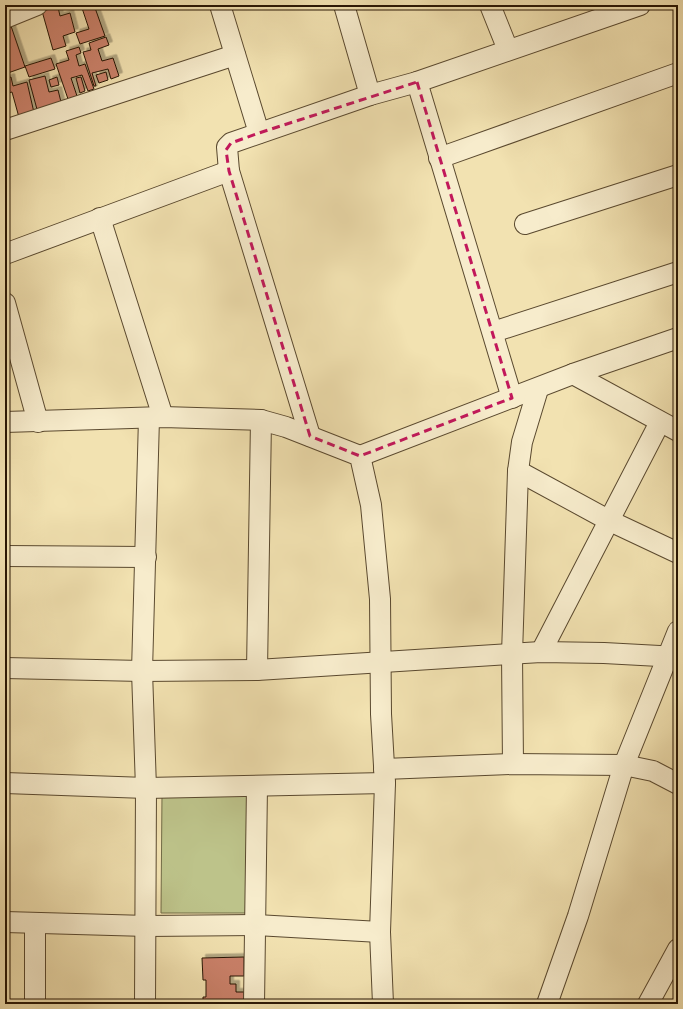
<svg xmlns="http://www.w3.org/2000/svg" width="683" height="1009" viewBox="0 0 683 1009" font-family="'Sorts Mill Goudy',serif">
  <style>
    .green { fill: #bdc38a; stroke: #726c47 }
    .building { fill: #ca816b; stroke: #281604; filter: url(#shadow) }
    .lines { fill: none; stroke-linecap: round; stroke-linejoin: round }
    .minor-casing { stroke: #5a492f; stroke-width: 22 }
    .minor { stroke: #f7eccc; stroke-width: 20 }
    .marked { fill: none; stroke: #c2185b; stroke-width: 3; stroke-dasharray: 8 5; stroke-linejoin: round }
  </style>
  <defs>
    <filter id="shadow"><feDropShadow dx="3.5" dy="-3.5" stdDeviation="0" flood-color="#0004"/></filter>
  </defs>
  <rect width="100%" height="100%" fill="#f2e2b1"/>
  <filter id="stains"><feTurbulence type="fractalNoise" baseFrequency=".005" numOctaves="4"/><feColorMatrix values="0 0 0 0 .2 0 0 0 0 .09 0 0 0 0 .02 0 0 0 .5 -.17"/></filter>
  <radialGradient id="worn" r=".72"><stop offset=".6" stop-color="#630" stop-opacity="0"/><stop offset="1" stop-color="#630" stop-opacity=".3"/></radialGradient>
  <path class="green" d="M162 794 248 795 247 913H161Z"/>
  <g class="building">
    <path d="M81 5H94L105 36 80 44 76 33 89 29Z"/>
    <path d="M58 7 60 16 70 13 75 32 63 36 66 46 53 50 42 11Z"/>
    <path d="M10 23 25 67 5 74V25Z"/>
    <path d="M106 37 109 45 98 49 102 61 113 58 119 76 111 79 108 69 92 73 96 86H94L83 52 91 50 89 43Z"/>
    <path d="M79 47 81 53 76 55 79 66 85 64 94 89 88 91 82 75 71 78 77 96 68 99 56 64 69 60 66 51Z"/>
    <path d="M51 58 55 69 29 77 25 66Z"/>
    <path d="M106 72 108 80 99 83 96 75Z"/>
    <path d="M45 76 49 92 58 90 62 106 38 113 29 80Z"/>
    <path d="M11 77 13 86 27 82 35 117 20 121 12 92 5 94V79Z"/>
    <path d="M57 77 59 85 51 87 49 80Z"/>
    <path d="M81 77 85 91 80 93 76 78Z"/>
    <path d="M244 957V976H230V984H236V992H244V1004H203V997H206V980H203L202 958Z"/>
  </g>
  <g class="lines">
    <g class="minor-casing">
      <g id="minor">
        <path d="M220 5 259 133"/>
        <path d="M344 5 370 95"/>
        <path d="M490 5 508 50"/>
        <path d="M5 18 37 5"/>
        <path d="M417 82 512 398"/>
        <path d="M5 130 235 55"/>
        <path d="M439 158 678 73"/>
        <path d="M100 218 163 417"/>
        <path d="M525 224 678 175"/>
        <path d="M5 254 229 171"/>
        <path d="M5 303 38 422"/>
        <path d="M493 332 678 272"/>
        <path d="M573 374 678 431"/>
        <path d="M5 422 163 417 261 420 286 427 360 456 371 505 380 599 381 714 385 783 380 932 383 1004"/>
        <path d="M310 436 229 171 227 147 231 143 370 95 417 82 640 5"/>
        <path d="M360 456 573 374 678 338"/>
        <path d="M518 471 610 521 678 553"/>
        <path d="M5 556 146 557"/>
        <path d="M541 652 660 422"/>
        <path d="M5 668 142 671 257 670 541 652 604 653 678 657"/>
        <path d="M257 670 261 420"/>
        <path d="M513 764 512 654 518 471 522 442 538 389"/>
        <path d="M384 769 513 764 624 765 653 771 678 784"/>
        <path d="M5 783 146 788 385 783"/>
        <path d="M5 922 147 926 256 925 380 932"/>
        <path d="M35 1004V923"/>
        <path d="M145 1004 146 788 142 671 149 418"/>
        <path d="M254 1004 257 786"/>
        <path d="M547 1004 578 916 624 765 678 631"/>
        <path d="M648 1004 678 949"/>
      </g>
    </g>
    <use href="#minor" class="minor"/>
  </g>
  <path class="marked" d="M417 82 512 398 360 456 310 436 229 171 226 150 231 143 259 133Z"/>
  <rect width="683" height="1009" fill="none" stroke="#f2e2b1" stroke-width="20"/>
  <rect x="6" y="6" width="671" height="997" fill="none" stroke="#281604" stroke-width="2"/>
  <rect x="10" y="10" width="663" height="989" fill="none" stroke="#281604"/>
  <rect width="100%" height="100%" filter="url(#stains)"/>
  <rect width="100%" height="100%" fill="url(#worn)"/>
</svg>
